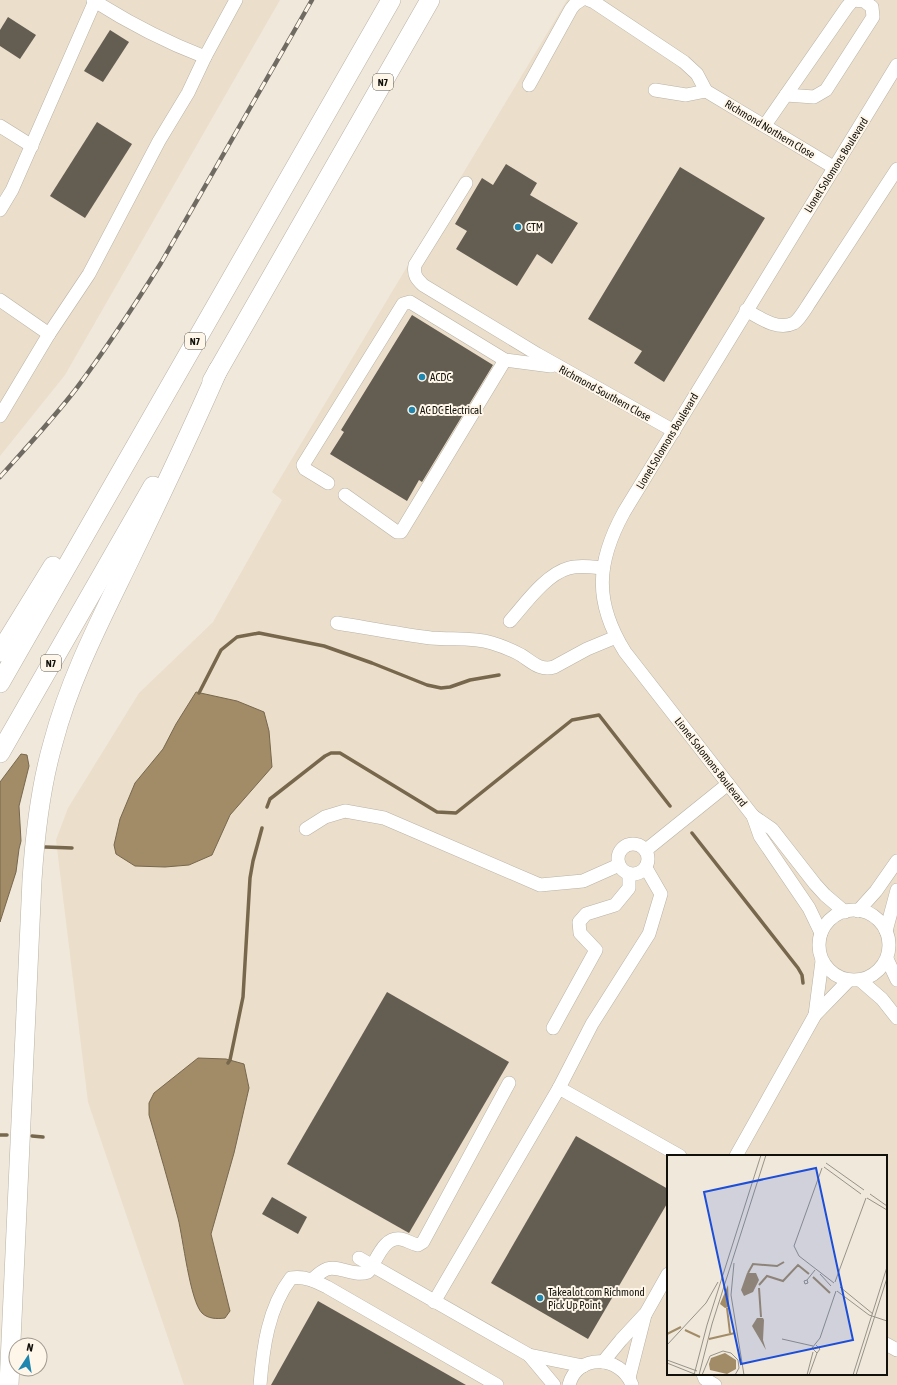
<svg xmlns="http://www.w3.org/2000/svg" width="897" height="1385" viewBox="0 0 897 1385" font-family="'Asap Condensed',sans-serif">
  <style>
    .built { fill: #ebdfcb; fill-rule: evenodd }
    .water { fill: #a28c68; stroke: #77674c }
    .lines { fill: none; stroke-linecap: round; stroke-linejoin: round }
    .stream { stroke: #77674c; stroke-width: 3.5 }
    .building { fill: #645d52 }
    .minor-casing { stroke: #b9b2a5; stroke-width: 14 }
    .highway-casing { stroke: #b9b2a5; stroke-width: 20 }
    .minor { stroke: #fff; stroke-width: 13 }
    .highway { stroke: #fff; stroke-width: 19 }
    .rail-casing { stroke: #6f6a62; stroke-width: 4.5 }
    .rail { stroke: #fef6e8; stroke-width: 3; stroke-dasharray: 9; stroke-linecap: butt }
    .poi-dot { fill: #1e86af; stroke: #fef6e8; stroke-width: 1.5 }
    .labels { text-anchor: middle; stroke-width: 4; stroke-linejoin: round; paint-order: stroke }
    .shield { fill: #fef6e8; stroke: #59554d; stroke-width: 1 }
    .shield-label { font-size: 10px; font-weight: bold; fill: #12100b }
    .street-label { font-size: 11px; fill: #12100b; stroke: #fef6e8 }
    .poi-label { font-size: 11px; fill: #12100b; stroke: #fef6e8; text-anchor: start }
    .inset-river { fill: none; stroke: #a28c68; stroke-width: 2 }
    .inset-road { fill: none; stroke: #979288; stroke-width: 1 }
    .view { fill: #1d4ed8; fill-opacity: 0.15; stroke: #1d4ed8; stroke-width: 2 }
    .inset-edge { fill: none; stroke: #12100b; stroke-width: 2 }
  </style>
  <rect width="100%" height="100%" fill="#f0e8db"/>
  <g class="built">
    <path d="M0 0H280L65 375 0 456Z"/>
    <path d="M567 0H897V1385H184L88 1102 56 840 68 808 139 693 213 622 282 500 272 492ZM668 1156H886V1374H668Z"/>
  </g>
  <g class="water">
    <path d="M196 692 237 701 264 712 269 731 272 767 230 815 212 855 189 865 165 867 135 866 116 854 114 845 120 819 135 783 163 749 176 724Z"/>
    <path d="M21 754 27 755 29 766 19 806 21 841 19 849 16 872 0 922V782Z"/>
    <path d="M198 1058 226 1059 244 1064 249 1088 234 1153 211 1234 230 1311 225 1318C217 1319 208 1319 202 1313 190 1301 183 1238 178 1218 169 1184 159 1149 149 1115V1103L154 1093Z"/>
  </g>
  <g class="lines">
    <g class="stream">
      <path d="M199 693 221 650 237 637 259 633 324 646 372 663 427 685 441 688 450 687 470 680 499 675"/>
      <path d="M267 807 270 799 325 756 331 753H340L437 812 456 813 572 720 599 715 670 806"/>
      <path d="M692 833 798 968 802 975 803 983"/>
      <path d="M45 847 72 848"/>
      <path d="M228 1063 230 1060 243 997 250 878 253 861 262 828"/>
      <path d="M0 1135H7"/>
      <path d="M32 1136 43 1137"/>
    </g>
  </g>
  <g class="building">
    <path d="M8 17 36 35 20 59 0 46V30Z"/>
    <path d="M110 30 129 42 103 82 84 71Z"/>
    <path d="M97 122 132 144 85 218 50 196Z"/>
    <path d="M506 164 537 183 530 195 578 223 552 264 537 254 517 286 456 249 467 231 455 224 469 200 482 178 493 185Z"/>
    <path d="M680 167 765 218 664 382 634 363 642 351 588 319Z"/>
    <path d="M412 315 493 365 422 482 419 480 407 501 330 454 344 432 341 430Z"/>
    <path d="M387 992 509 1062 409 1233 287 1164Z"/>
    <path d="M576 1136 668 1189V1202L588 1339 491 1283Z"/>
    <path d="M272 1197 307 1217 298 1234 262 1214Z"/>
    <path d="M318 1301 466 1385H271Z"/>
  </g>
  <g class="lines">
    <g class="minor-casing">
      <g id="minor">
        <path d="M93 0C129 23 166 42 205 57L236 0"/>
        <path d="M589 0 594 2 684 62 697 74 706 91"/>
        <path d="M529 85 571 9 575 4 581 0"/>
        <path d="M655 90 686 95 706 91"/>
        <path d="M706 91 835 168"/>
        <path d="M786 95 814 97 826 90 873 17 872 7 864 1 853 0"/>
        <path d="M765 125 847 7 853 0"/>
        <path d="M0 126 32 146"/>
        <path d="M466 183 415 265C413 275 417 279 423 285L537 354 674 431"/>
        <path d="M0 210 12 190 95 1"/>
        <path d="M0 300 49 334"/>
        <path d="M746 310C760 318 778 331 794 323 800 319 806 308 810 302L897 169"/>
        <path d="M0 416 49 334 89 274 159 141 188 93 205 57"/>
        <path d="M328 483 305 469 303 465 403 304 410 302 505 360 551 366"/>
        <path d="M345 495 397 532H401L505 360"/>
        <path d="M510 621C525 604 546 574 569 568 580 565 592 567 603 568"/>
        <path d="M337 623C368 628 400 634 431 638 452 640 472 637 492 643 502 646 512 650 521 655 532 662 540 671 554 667L587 649 616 637"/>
        <path d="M753 816 772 829 815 884 825 895 845 912"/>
        <path d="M306 829 325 817 345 811 384 818 540 885 583 881 619 865"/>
        <circle cx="633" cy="859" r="15"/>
        <path d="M646 850 728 784"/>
        <circle cx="854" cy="945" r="35"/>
        <path d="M858 911 876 891 897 861"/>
        <path d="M886 931 897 890"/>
        <path d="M821 933 809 908 760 836 753 816 625 652C594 602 596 563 624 512L897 65"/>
        <path d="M887 959 897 980"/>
        <path d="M860 980 882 999 897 1018"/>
        <path d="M815 1015 822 961"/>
        <path d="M553 1028 596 950 580 933 579 922 586 914 615 905 629 888V874"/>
        <path d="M559 1088 592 1024 649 934 661 894 646 868"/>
        <path d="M736 1156 815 1015 849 980"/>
        <path d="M359 1258 529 1355 583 1366"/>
        <path d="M312 1280C316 1276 322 1271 327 1269 339 1265 353 1277 368 1272 377 1261 383 1236 401 1239 407 1240 412 1244 418 1245L423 1242 509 1083"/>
        <path d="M434 1302 559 1088 680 1156"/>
        <path d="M886 1344 897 1350"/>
        <path d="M529 1355 554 1385"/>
        <path d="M603 1362 621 1340 646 1313 668 1274"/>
        <path d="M703 1374 705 1379 715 1385"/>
        <path d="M629 1378 645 1315"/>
        <path d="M260 1385C263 1348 268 1308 291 1278 305 1276 315 1281 327 1287L497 1385"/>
        <path d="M569 1385C577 1353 621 1355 632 1385"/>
      </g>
    </g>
    <g class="highway-casing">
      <g id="highway">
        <path d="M212 381 430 0"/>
        <path d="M0 652 53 566"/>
        <path d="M0 683 391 0"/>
        <path d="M0 753 153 486"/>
        <path d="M9 1385 32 880C35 834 40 788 53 743 70 678 101 619 130 559 160 497 190 434 218 370"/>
      </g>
    </g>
    <use href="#minor" class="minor"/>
    <use href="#highway" class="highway"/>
    <g class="rail-casing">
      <path id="rail" d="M0 477C26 448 52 420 76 389 106 349 134 306 161 263L312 0"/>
    </g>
    <use href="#rail" class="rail"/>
  </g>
  <g class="poi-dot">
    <circle cx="518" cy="227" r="4"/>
    <circle cx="422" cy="377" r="4"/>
    <circle cx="412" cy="410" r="4"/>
    <circle cx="540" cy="1298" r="4"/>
  </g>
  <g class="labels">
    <g class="shield">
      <rect x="373" y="74" width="20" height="16" rx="3"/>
      <rect x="185" y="333" width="20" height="16" rx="3"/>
      <rect x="41" y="655" width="20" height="16" rx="3"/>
    </g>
    <g class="shield-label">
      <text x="383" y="86">N7</text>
      <text x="195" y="345">N7</text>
      <text x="51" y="667">N7</text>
    </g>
    <g class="street-label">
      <text transform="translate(770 129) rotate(31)" y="4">Richmond Northern Close</text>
      <text transform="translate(836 165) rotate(-58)" y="4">Lionel Solomons Boulevard</text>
      <text transform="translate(605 393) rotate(29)" y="4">Richmond Southern Close</text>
      <text transform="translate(667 441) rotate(-59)" y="4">Lionel Solomons Boulevard</text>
      <text transform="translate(711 762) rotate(52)" y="4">Lionel Solomons Boulevard</text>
    </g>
    <g class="poi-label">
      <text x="526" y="231">CTM</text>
      <text x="430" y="381">ACDC</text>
      <text x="420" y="414">AC DC Electrical</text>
      <text x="548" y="1296">Takealot.com Richmond<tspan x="548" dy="13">Pick Up Point</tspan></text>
    </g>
  </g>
  <g transform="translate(667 1155)">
    <rect width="220" height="220" fill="#f0e8db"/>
    <path d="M80 118H89L92 125 86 137 77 141 74 135ZM61 130 62 152 58 153 53 149ZM90 163H96L97 165 96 185 99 195 85 171ZM58 198 69 205V214L60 219 43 215 42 209 44 203Z" fill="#a28c68"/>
    <path class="inset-river" d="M81 118 86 109 110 111 117 107M146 122 163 138M92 130 100 121 116 126 131 110 142 119M92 133 94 162M60 153 63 178M18 175 33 182M0 179 14 172M42 184 68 178"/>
    <path class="inset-road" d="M159 8 197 35M157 12 194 39M155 13 127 91 132 101 167 128M203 39 220 51M200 43 220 55M67 108 64 140 77 220M153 119 164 131M140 125 148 115M140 125 141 128 138 129 137 126ZM168 127 199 43M173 132 206 159M170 136 202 160 220 166M115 184 146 191M0 190 39 148 51 127M149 190 153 194 150 198 145 193 153 183 169 136M0 205 30 216M0 208 30 220M27 220 40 170 94 0M32 220 45 169 99 0M35 220 43 201 56 196 64 198 71 205 72 213 68 220M140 220 146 197M142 220 150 198M186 220 220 112M189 220 220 123"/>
    <path class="view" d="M149 13 186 185 74 209 37 37Z"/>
    <rect width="220" height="220" class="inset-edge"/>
  </g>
  <g transform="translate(28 1357) rotate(12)"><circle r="19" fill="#fef6e8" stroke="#a09a90"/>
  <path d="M0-3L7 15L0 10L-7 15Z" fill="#1e86af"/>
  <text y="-6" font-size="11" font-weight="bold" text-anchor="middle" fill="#12100b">N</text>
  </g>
</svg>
